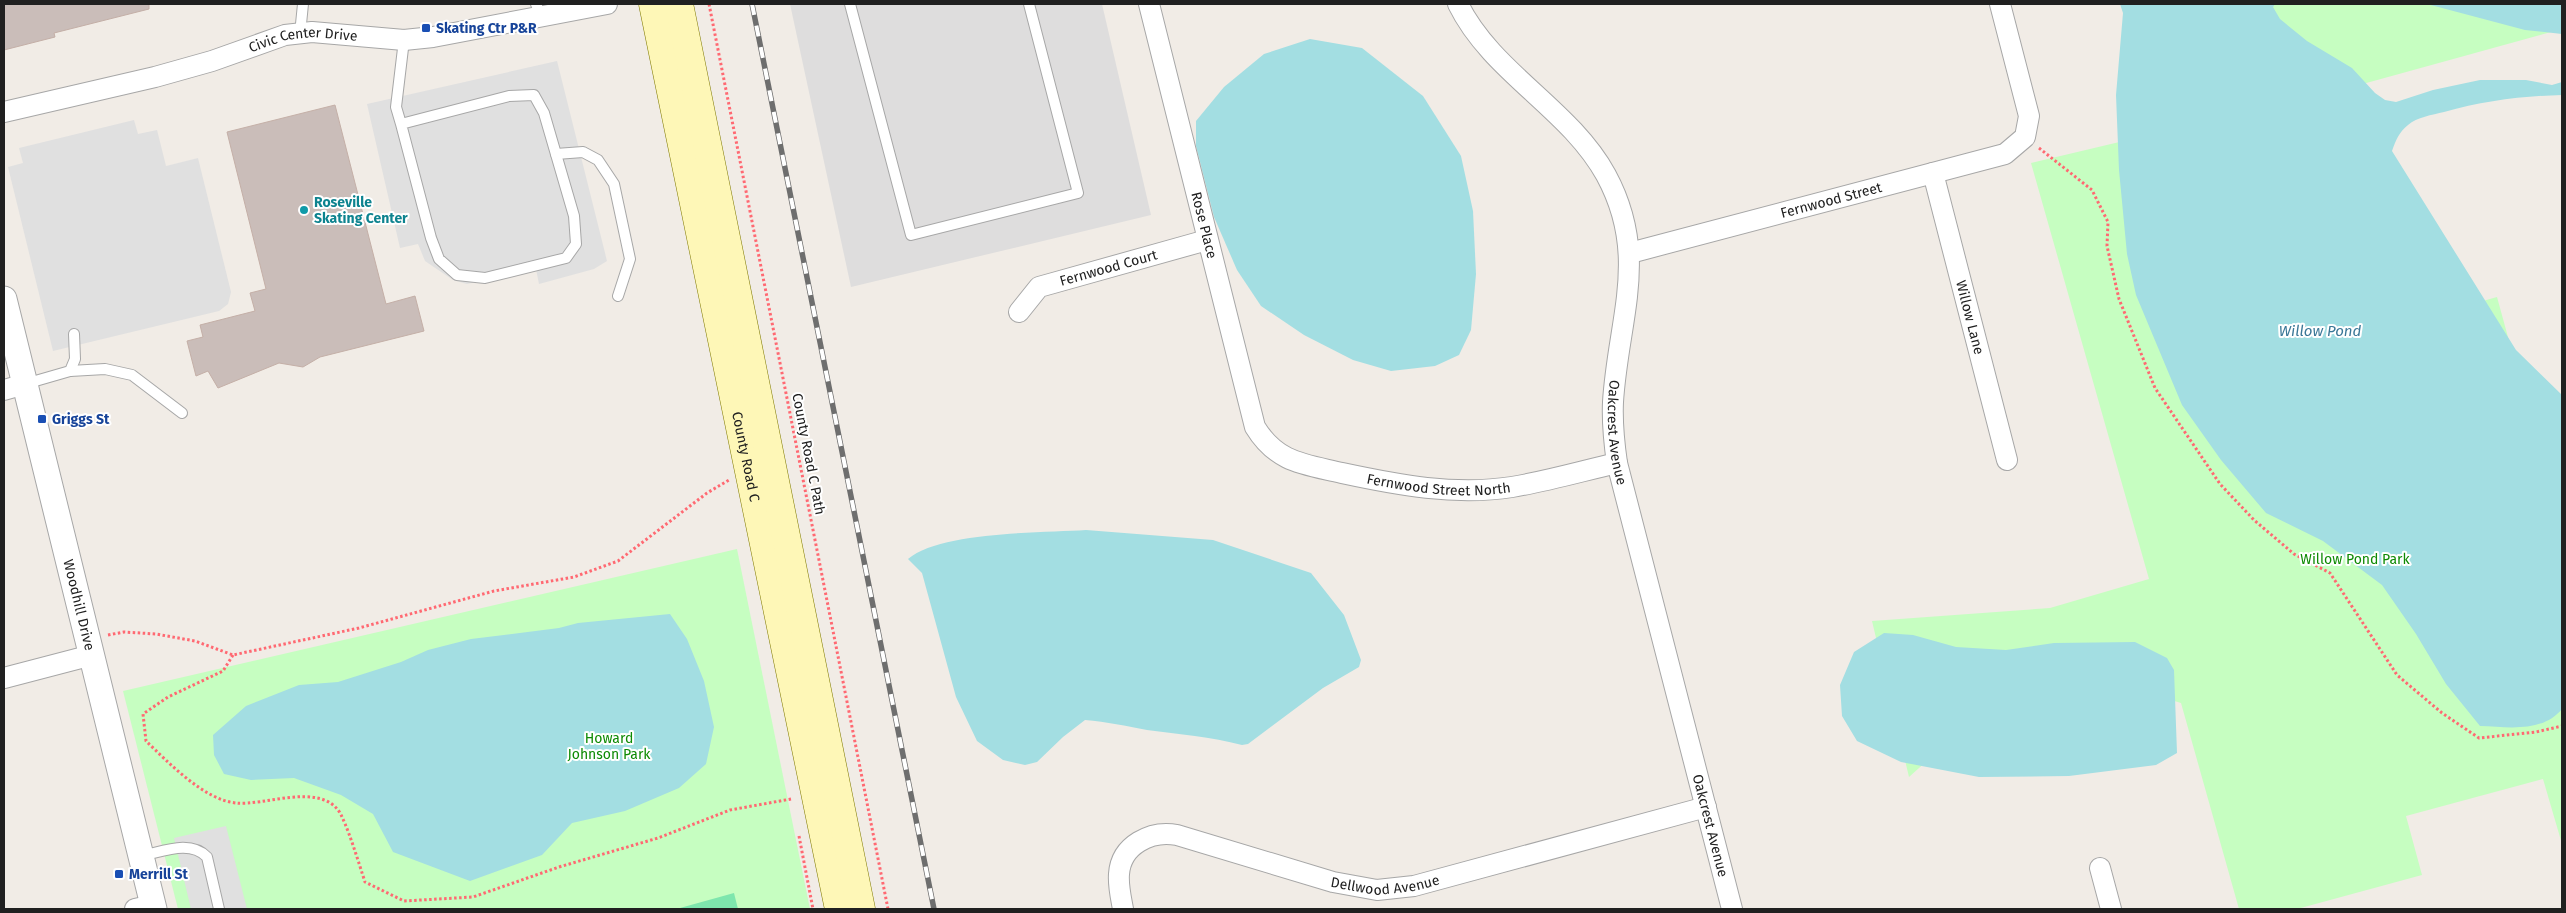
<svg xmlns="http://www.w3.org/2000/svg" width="2566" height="913" viewBox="0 0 2566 913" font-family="'Fira Sans',sans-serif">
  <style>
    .residential { fill: #dedddd }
    .park { fill: #c6fec1 }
    .pitch { fill: #7ee6ad }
    .parking { fill: #e0e0e0 }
    .water { fill: #a3dee2 }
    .building { fill: #cabdb9; stroke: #c4afa7 }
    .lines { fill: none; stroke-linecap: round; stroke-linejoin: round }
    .service-casing { stroke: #a7a7a7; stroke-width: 12 }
    .minor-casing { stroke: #a7a7a7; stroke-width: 22 }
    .tertiary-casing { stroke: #a7a7a7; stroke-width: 27 }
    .secondary-casing { stroke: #7e7800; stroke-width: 29 }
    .path { stroke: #ff6972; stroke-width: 3; stroke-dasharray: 2.5 2.5; stroke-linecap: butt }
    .service { stroke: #fff; stroke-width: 10 }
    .minor { stroke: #fff; stroke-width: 20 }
    .tertiary { stroke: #fff; stroke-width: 25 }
    .secondary { stroke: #fef7b7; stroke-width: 28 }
    .rail-casing { stroke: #6e6e6e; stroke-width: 5.5 }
    .rail { stroke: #fff; stroke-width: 4; stroke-dasharray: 11; stroke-linecap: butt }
    .transit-dot { fill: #1a4fb4; stroke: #fff; stroke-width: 2 }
    .culture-dot { fill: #0f9aa8; stroke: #fff; stroke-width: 2 }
    .labels { text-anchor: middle; stroke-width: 4; stroke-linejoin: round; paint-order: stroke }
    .transit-label { font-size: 14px; font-weight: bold; fill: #164399; stroke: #fff; text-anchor: start }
    .street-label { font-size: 14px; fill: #202020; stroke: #fff }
    .culture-label { font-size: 14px; font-weight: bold; fill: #0d838f; stroke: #fff; text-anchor: start }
    .park-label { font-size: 14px; fill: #0d8a03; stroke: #fff }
    .water-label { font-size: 15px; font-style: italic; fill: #3a7797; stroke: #fff }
  </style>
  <rect width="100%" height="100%" fill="#f1ece6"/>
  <path class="residential" d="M790 4H1102L1151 215 851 287Z"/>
  <g class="park">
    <path d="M2163 4H2562V29L2341 90 2405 323 2497 297 2562 534V844L2543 779 2406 816 2422 875 2297 909H2239L2181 703 2132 688 1968 724 1909 777 1872 621 2050 608 2149 579 2031 163 2191 125Z"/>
    <path d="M737 549 810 909H178L123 691Z"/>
  </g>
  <path class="pitch" d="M734 893 738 909H678L680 908Z"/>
  <g class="parking">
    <path d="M557 61 607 261 594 269 539 284 536 269 467 284 453 280 425 261 418 244 400 248 367 104Z"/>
    <path d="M134 120 138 134 157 130 166 166 198 158 231 292 228 304 219 311 53 351 8 167 23 163 19 148Z"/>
    <path d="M226 826 247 909H191L174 838Z"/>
  </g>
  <g class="water">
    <path d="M2120 4H2275L2273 7 2280 19 2307 41 2352 68 2375 93 2385 100 2396 102 2433 90 2480 80H2526L2552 85 2562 82V95C2522 96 2483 101 2444 112 2432 115 2417 117 2408 125 2399 132 2396 140 2392 151L2516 350 2562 395V709C2542 733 2509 727 2480 726L2446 684 2416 634 2382 585 2323 541 2266 513 2221 460 2182 405 2136 295 2127 254 2119 170 2116 95 2123 13Z"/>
    <path d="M2427 4H2562V34L2525 30Z"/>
    <path d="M1310 39 1362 48 1423 96 1461 156 1473 211 1476 274 1471 330 1459 355 1435 366 1391 371 1353 360 1304 335 1261 306 1237 270 1214 217 1196 146V121L1224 87 1264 54Z"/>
    <path d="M1086 530 1213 540 1311 573 1344 615 1361 660 1359 667 1323 688 1248 744 1242 745C1211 737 1179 734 1147 730 1126 726 1107 722 1085 720L1063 737 1037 762 1025 765 1003 760 977 741 956 697 922 573 908 559C941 531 1042 533 1086 530Z"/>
    <path d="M670 614 687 639 704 681 714 727 706 764 679 788 625 811 572 823 542 855 470 881 393 852 373 814 341 795 294 778 251 780 224 774 214 755 213 735 246 706 299 685 338 682 401 662 428 650 471 639 559 628 578 623Z"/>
    <path d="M1884 633 1913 635 1956 647 2006 650 2054 643 2135 642 2167 658 2174 670 2177 753 2156 765 2069 776 1979 777 1901 762 1857 741 1842 716 1840 685 1854 652Z"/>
  </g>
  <g class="building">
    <path d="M4 4H149V9L54 33 55 37 4 50Z"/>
    <path d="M335 105 386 304 415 296 424 331 320 357 303 367 279 363 218 388 208 371 196 376 187 341 203 337 200 325 255 311 250 293 266 289 227 132Z"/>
  </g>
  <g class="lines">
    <g class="service-casing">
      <g id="service">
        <path d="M536 4 541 16"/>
        <path d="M850 4 911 235 1078 193 1029 4"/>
        <path d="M300 34 303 4"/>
        <path d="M401 124 509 96 534 95 544 113 574 216 576 244 566 258 485 278 457 275 439 259 431 238 401 124 396 107 404 40"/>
        <path d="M556 154 583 152 598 160 614 184 630 259 618 296"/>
        <path d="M70 371 105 369 132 375 182 413"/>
        <path d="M25 384 70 371 75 359 74 334"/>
        <path d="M141 856C162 852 190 839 207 857L219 909"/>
      </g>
    </g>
    <g class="minor-casing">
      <g id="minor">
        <path id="s1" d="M1149 4 1255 427C1277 463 1304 464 1342 473 1398 485 1455 496 1512 487 1548 481 1582 471 1617 463"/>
        <path id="s2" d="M1458 4C1492 73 1569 108 1606 175 1650 256 1618 319 1613 402 1612 423 1614 442 1617 463L1732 909"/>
        <path id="s3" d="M4 112 155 77 212 61 285 35 312 32 404 40 433 37 607 4"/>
        <path id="s4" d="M1933 173 2007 460"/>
        <path id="s5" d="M1630 253 2005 154 2025 137 2029 116 2000 4"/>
        <path id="s6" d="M1019 312 1039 287 1207 240"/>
        <path d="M4 390 25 384"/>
        <path d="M4 678 92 655"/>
        <path d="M2100 868 2111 909"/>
        <path d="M135 909 153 905"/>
        <path id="s7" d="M1123 909C1121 898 1118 886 1119 874 1121 845 1151 830 1177 835L1333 882 1377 890 1414 886 1706 807"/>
      </g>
    </g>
    <g class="tertiary-casing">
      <g id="tertiary">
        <path id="s8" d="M4 299 154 909"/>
      </g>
    </g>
    <g class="secondary-casing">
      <g id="secondary">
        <path id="s9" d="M653 4 839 909"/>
        <path d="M679 4 861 909"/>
      </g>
    </g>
    <g class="path">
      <path d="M709 4 888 909"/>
      <path d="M2039 148 2092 190 2108 222 2107 246 2119 299 2155 388 2220 484 2254 520 2294 554 2330 573 2397 675 2442 713 2479 738 2536 732 2562 726"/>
      <path d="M108 635 124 632 156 634 195 641 233 655 359 628 494 591 574 577 618 561 707 493 729 480"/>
      <path d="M233 655 223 671 168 697 143 714 146 741C168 762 204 800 236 803 264 806 317 783 338 810 346 820 360 867 365 882L404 901 473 897 559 867 658 838 730 810 791 799"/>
      <path d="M799 836 813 909"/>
    </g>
    <use href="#service" class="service"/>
    <use href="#minor" class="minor"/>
    <use href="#tertiary" class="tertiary"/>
    <use href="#secondary" class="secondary"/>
    <g class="rail-casing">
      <path id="rail" d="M752 4 934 909"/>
    </g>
    <use href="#rail" class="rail"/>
  </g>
  <g class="transit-dot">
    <rect x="421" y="23" width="10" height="10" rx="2.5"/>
    <rect x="37" y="414" width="10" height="10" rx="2.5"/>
    <rect x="114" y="869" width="10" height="10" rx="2.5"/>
  </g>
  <circle class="culture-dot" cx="304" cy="210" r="5"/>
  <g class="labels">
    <g class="transit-label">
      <text x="436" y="33">Skating Ctr P&amp;R</text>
      <text x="52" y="424">Griggs St</text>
      <text x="129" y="879">Merrill St</text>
    </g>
    <g class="street-label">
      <text dy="5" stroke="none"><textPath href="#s3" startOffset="309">Civic Center Drive</textPath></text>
      <text dy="5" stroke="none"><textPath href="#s5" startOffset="208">Fernwood Street</textPath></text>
      <text dy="5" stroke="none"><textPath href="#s1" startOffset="228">Rose Place</textPath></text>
      <text dy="5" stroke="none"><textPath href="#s6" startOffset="104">Fernwood Court</textPath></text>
      <text dy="5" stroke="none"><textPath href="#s4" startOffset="149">Willow Lane</textPath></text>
      <text dy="5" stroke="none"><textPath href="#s2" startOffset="490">Oakcrest Avenue</textPath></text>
      <text transform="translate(809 454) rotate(79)" y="5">County Road C Path</text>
      <text dy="5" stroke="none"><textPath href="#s9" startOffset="462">County Road C</textPath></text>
      <text dy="5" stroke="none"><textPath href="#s1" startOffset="636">Fernwood Street North</textPath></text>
      <text dy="5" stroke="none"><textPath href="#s8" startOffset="315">Woodhill Drive</textPath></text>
      <text dy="5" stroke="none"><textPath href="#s2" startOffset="895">Oakcrest Avenue</textPath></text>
      <text dy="5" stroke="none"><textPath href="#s7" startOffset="330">Dellwood Avenue</textPath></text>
    </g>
    <g class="culture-label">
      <text x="314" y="207">Roseville<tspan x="314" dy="16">Skating Center</tspan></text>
    </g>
    <g class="park-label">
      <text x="2355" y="564">Willow Pond Park</text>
      <text x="609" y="743">Howard<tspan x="609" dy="16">Johnson Park</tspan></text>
    </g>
    <g class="water-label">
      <text x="2320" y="336">Willow Pond</text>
    </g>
  </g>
  <rect width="2566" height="913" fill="none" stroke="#202020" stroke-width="10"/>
</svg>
